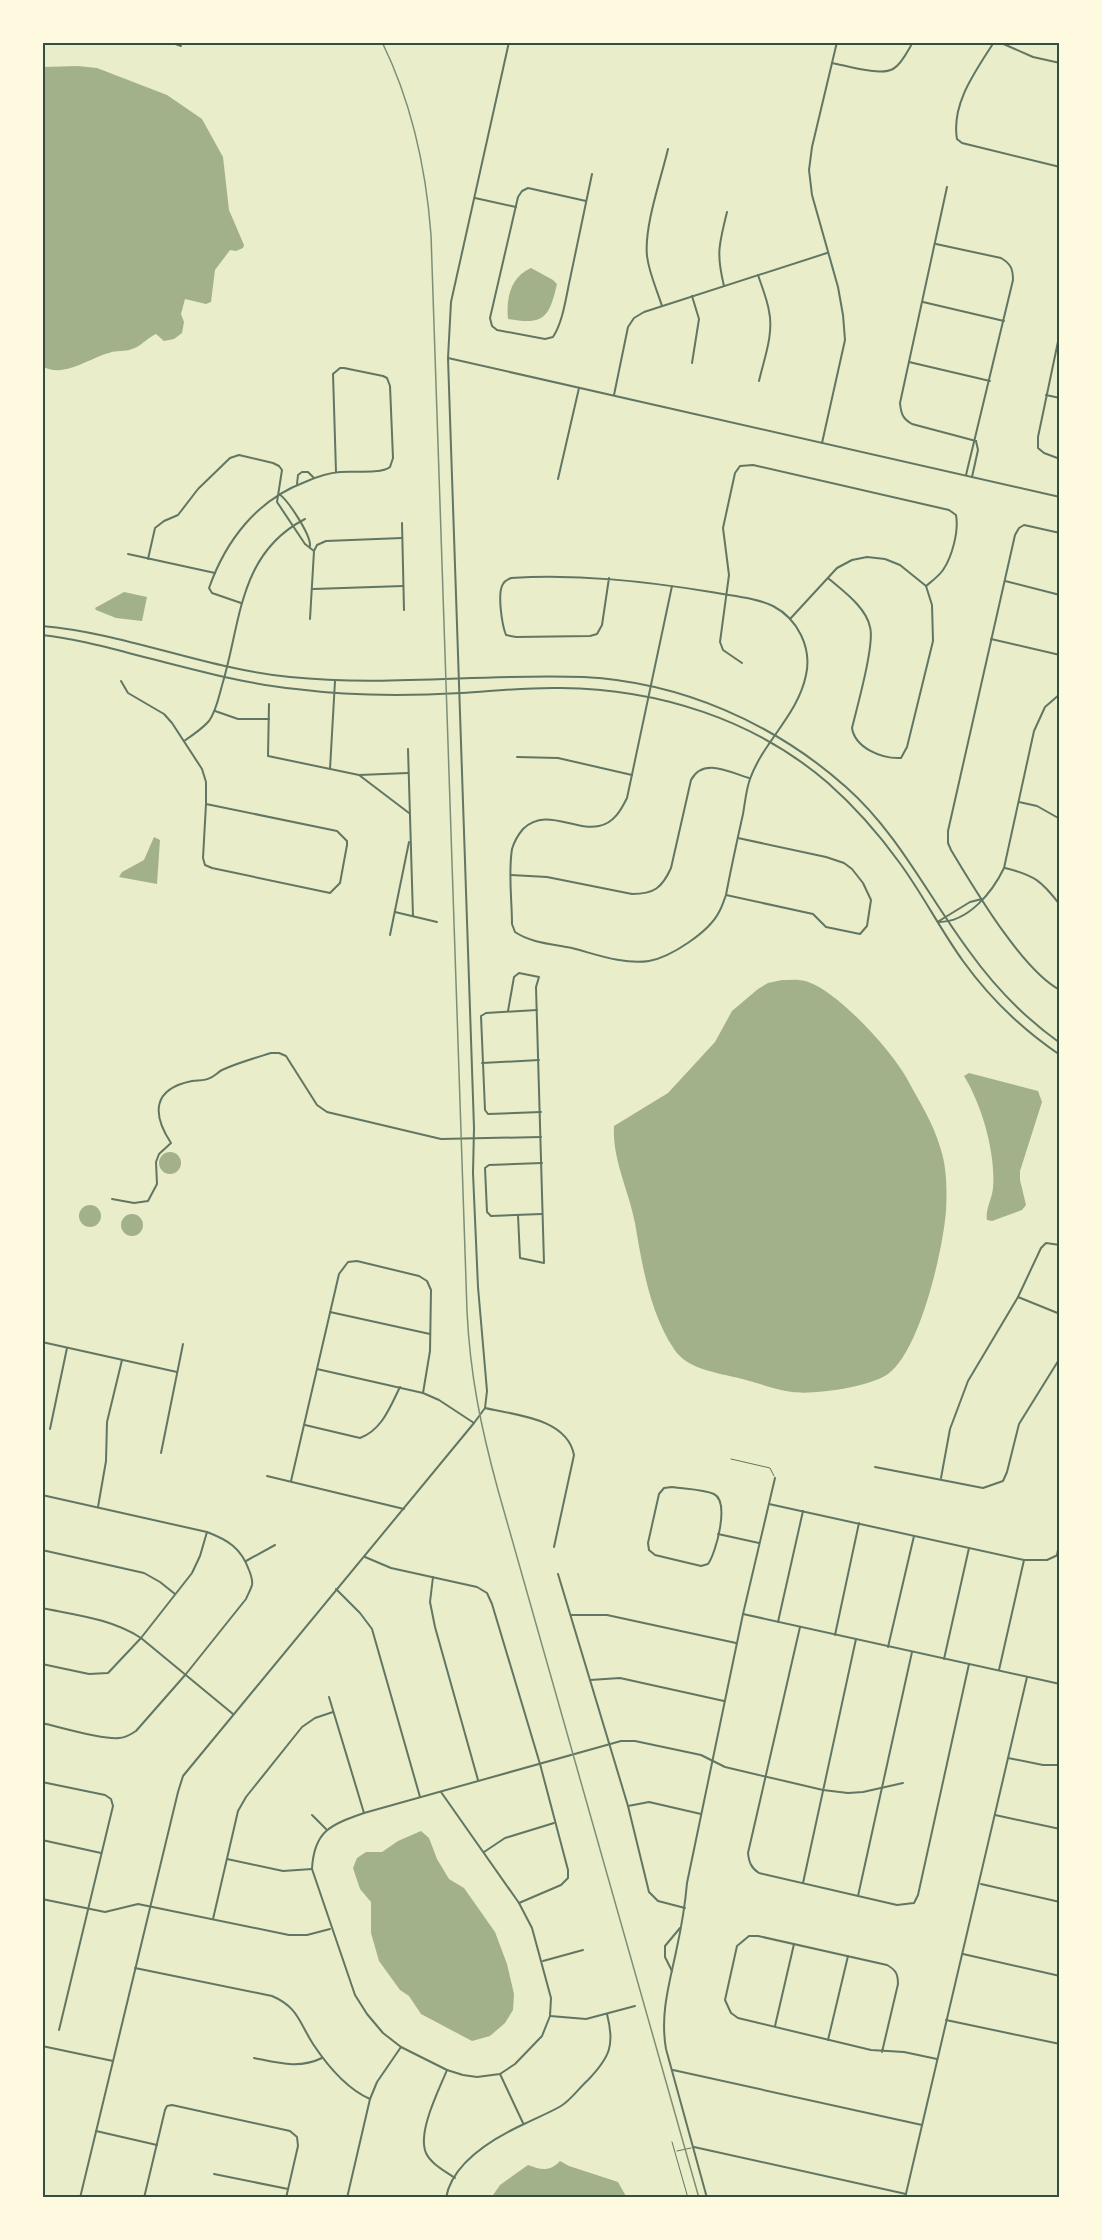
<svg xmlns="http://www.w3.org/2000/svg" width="1102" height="2240" viewBox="0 0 1102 2240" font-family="'DM Sans',sans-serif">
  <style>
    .water { fill: #a3b18a }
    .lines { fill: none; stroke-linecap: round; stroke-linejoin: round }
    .service { stroke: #617663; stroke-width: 1 }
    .minor { stroke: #617663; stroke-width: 2 }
    .tertiary { stroke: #617663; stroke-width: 2 }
    .secondary { stroke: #344e41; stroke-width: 3 }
    .rail { stroke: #7c8e77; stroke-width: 1.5 }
    .neatline { fill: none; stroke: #344e41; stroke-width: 2 }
  </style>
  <rect width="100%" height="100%" fill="#e9edc9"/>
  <g class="water">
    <path d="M78 66 97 68 167 95 202 119 223 157 229 210 244 245 243 248 236 251 230 250 215 270 211 302 206 304 185 299 181 314 184 322 182 333 174 339 164 341 156 334C147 338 140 347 132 349 125 352 116 350 109 353 89 358 63 379 42 366V67Z"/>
    <path d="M531 268 553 280 557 284C549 319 543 325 508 319 506 299 510 277 531 268Z"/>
    <path d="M124 592 147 597 142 621 116 618 96 610 95 608Z"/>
    <path d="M154 837 160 840 157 884 119 877 122 872 144 860Z"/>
    <path d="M782 980C789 980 798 979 805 981 836 989 891 1050 906 1077 919 1101 934 1124 941 1150 947 1169 947 1191 946 1211 943 1250 920 1351 888 1374 870 1387 814 1395 792 1392 776 1390 761 1384 746 1380 722 1373 688 1371 674 1349 650 1313 642 1265 635 1223 629 1191 612 1159 614 1126L668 1093 715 1042 732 1011 758 989 768 983Z"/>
    <path d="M969 1073 1038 1091 1042 1102 1020 1171V1180L1026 1205 1022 1210 992 1221 987 1220C985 1210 992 1199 993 1188 996 1154 982 1105 964 1076Z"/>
    <circle cx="170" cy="1163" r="11"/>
    <circle cx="90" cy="1216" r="11"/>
    <circle cx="132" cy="1225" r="11"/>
    <path d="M421 1831 429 1838 437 1859 449 1879 464 1888 495 1932 507 1964 514 1994 513 2010 505 2023 490 2036 472 2041 421 2014 409 1996 400 1990 379 1961 371 1933V1902L360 1889 353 1868 357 1858 366 1852H382L398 1841Z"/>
    <path d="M560 2161 569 2166 618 2182 627 2198H491L500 2185 528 2165C541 2170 550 2172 560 2161Z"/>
  </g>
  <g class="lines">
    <g class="service">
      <path d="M731 1459 770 1468 774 1476"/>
      <path d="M672 2142 688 2198"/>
      <path d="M677 2151 691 2148"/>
    </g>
    <g class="minor">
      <path d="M170 42 181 46"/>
      <path d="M994 42C976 71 951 103 957 139L962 143 1060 167"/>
      <path d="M999 42 1033 57 1060 63"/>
      <path d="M832 63C848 66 880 76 893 69 902 64 908 50 913 42"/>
      <path d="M1058 99 1060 91"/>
      <path d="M947 187 900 403C901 414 903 419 912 424L976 441"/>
      <path d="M475 198 516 207"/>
      <path d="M586 201 528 188 522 191 518 197 490 318 492 326 497 330 545 339 553 337C563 322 566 297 570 279 577 244 585 209 592 174"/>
      <path d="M936 244 1001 258C1011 264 1013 269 1013 280L966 475"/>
      <path d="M758 275C762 287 767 299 769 311 774 334 764 359 759 381"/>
      <path d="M724 286C716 253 719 245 727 212"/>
      <path d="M692 296 699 319 692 363"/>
      <path d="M923 302 1004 321"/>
      <path d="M662 306C657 290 649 273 647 256 644 226 661 179 668 149"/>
      <path d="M1060 332 1038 437V448L1044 453 1060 459"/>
      <path d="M909 362 990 381"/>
      <path d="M614 395 628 327 634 318 644 312 827 253"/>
      <path d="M1046 395 1060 398"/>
      <path d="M822 443 845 340 843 315 838 287 812 195 809 170 812 147 837 42"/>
      <path d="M972 477 978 450 976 441"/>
      <path d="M558 479 579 388"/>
      <path d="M297 484 298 475 302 472H308L314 478"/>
      <path d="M279 494C288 500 311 535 310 546"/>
      <path d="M402 523 404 610"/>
      <path d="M1060 533 1024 525 1019 528 1015 535 948 831V843L951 850C974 888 1022 970 1060 990"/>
      <path d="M314 551 317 545 326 541 402 538"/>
      <path d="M128 554 215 573"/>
      <path d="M148 559 155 528 164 521 178 515 198 489 230 458 239 455 273 463 279 466 282 470 277 502 305 544 314 551 310 619"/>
      <path d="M609 578 602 625 597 634 590 636 516 637 506 635C502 625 497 593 503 584 505 580 507 580 511 578 579 574 644 581 711 592 731 596 754 597 773 606 798 619 812 648 806 675 798 715 763 742 750 779 746 790 745 803 743 814 737 841 731 868 726 895 724 900 722 907 719 912 709 932 671 957 649 961 624 965 595 954 572 948 553 944 531 943 515 932L512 924C512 900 508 873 512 849 514 842 518 835 523 829 546 807 573 831 599 826 614 823 621 810 627 798L672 586"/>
      <path d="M1005 581 1060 595"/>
      <path d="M313 589 403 586"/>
      <path d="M241 603 212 593 209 588C226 540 257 500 305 482 316 477 328 473 340 472 352 471 382 474 390 467L393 458 390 386 387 378 383 376 344 368H340L333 374 336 472"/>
      <path d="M790 619 837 568 852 560 867 557 885 559 900 565 926 586 932 605 933 641 907 747 901 758C882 759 855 748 852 728 857 707 875 644 870 627 866 607 843 591 828 578"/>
      <path d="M991 639 1060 655"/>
      <path d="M742 663 723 650 720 642 729 575 723 528 735 473 740 466 753 465 949 510 956 515C959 531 952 557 943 570 939 576 932 581 926 586"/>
      <path d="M121 681 128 693 164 714 172 723 202 769 206 782V804L203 858 205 865 212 868 330 893 340 883 347 845V841L337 831 206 804"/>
      <path d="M269 704 268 756 359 775 408 773"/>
      <path d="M215 711 238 719H269"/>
      <path d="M184 741C193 735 202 729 209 721 217 710 219 695 223 682 241 621 239 553 305 519"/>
      <path d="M408 749 413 916"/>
      <path d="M517 757 558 758 632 775"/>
      <path d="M330 769 335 681"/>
      <path d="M359 775 409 813"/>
      <path d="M1019 802 1037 806 1060 819"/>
      <path d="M1005 868C1034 875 1042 881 1060 905"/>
      <path d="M511 875 547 877 632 894C654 894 662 888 671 868L691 780C703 757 729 772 749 778"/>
      <path d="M726 895 813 914 826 927 860 934 867 926 871 900 863 883 852 869 844 863 826 857 738 838"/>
      <path d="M395 912 437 922"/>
      <path d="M939 921 970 902 982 899"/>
      <path d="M939 922C968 922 992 893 1004 868L1034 731 1045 707 1060 694"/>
      <path d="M390 935 409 842"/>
      <path d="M537 1010 486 1013 481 1016 485 1110 488 1114 541 1112"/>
      <path d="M508 1011 514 977 519 973 539 977 536 987 544 1263 520 1258 518 1215"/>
      <path d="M482 1063 539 1060"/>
      <path d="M542 1163 489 1165 485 1168 487 1212 491 1216 542 1214"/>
      <path d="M112 1199 134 1203 148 1201 157 1184 156 1162 159 1154 171 1143C152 1114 152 1089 192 1081 198 1080 205 1081 210 1078 215 1076 218 1072 222 1070 237 1063 255 1058 271 1053H279L286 1056 317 1105 327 1112 441 1139 541 1137"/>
      <path d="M1018 1297 1060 1314"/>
      <path d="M330 1312 430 1334"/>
      <path d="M42 1342 177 1372"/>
      <path d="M317 1369 423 1393 439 1400 474 1423"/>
      <path d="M485 1408C515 1415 567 1418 574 1455L554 1547"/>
      <path d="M305 1425 360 1438C382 1430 390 1407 400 1387"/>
      <path d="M50 1429 67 1348"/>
      <path d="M161 1453 183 1344"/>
      <path d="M875 1467 983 1488 1003 1481 1007 1472 1019 1424 1060 1358"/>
      <path d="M267 1476 404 1509"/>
      <path d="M941 1478 950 1429 968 1381 1018 1297 1041 1248 1046 1243 1060 1245"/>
      <path d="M291 1481 339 1274 348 1262 357 1261 419 1276 427 1281 431 1290 430 1351 423 1393"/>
      <path d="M672 1487C685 1489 703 1489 714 1494 730 1502 716 1553 708 1564L701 1566 655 1555 649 1550 648 1543 659 1494 664 1488Z"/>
      <path d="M42 1495 207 1532C228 1540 241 1548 249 1570 251 1575 253 1580 252 1585 251 1589 248 1594 246 1599L186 1674 136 1731C131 1734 126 1738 119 1738 102 1740 60 1727 42 1723"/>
      <path d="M769 1504 1024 1560H1047L1060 1554"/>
      <path d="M98 1507 106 1461 107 1422 122 1360"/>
      <path d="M718 1534 759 1543"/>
      <path d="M42 1550 144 1573 160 1582 175 1594"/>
      <path d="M1057 1555 1060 1540"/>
      <path d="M365 1557 391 1568 477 1587 487 1593 492 1604 540 1764 568 1870V1878L561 1885 519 1903"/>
      <path d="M246 1561 275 1545"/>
      <path d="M558 1574 628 1806 649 1892 658 1901 685 1908"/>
      <path d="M433 1577 430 1602 435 1627 478 1780"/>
      <path d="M336 1589 360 1613 372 1629 420 1797"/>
      <path d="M42 1608C76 1615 112 1619 141 1638L233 1714"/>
      <path d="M743 1614 775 1478"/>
      <path d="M571 1615H607L736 1643"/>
      <path d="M778 1622 803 1511"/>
      <path d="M800 1627 748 1853C749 1862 751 1868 759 1873L897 1905 914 1903 918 1895 969 1664"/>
      <path d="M835 1635 859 1523"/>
      <path d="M888 1647 914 1536"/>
      <path d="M944 1659 969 1548"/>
      <path d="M42 1664 89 1674 108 1673 141 1638 192 1573 200 1556 207 1532"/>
      <path d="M999 1670 1024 1560"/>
      <path d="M590 1680 620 1678 724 1701"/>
      <path d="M329 1697 364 1813"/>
      <path d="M1008 1758 1043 1765H1060"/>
      <path d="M42 1782 105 1795 111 1799 113 1806 59 2030"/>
      <path d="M441 1792 519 1903 532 1928 551 1998 550 2016 542 2036 515 2064 500 2074 477 2077 463 2075 447 2070 401 2047 383 2033 367 2014 355 1995 312 1869C314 1831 330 1825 364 1813L621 1741H635L701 1755 725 1767 823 1790 848 1793 863 1792 903 1783"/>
      <path d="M628 1806 649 1802 701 1814"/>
      <path d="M312 1815 326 1829"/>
      <path d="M995 1815 1060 1829"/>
      <path d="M42 1840 101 1853"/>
      <path d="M484 1852 505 1838 554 1823"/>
      <path d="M227 1859 283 1871 312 1869"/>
      <path d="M803 1883 856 1639"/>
      <path d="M981 1884 1060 1902"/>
      <path d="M858 1896 912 1652"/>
      <path d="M42 1899 105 1912 138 1904 289 1935H307L330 1929"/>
      <path d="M213 1919 238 1811 246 1797 302 1727 315 1718 333 1712"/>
      <path d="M963 1954 1060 1976"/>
      <path d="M543 1961 583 1950"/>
      <path d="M135 1968 272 1996C298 2007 299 2022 313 2044 327 2065 347 2089 370 2099"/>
      <path d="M672 1971 665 1957V1946L680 1928"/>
      <path d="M550 2016 586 2019 635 2006"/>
      <path d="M946 2020 1060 2044"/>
      <path d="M775 2026 794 1944"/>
      <path d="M828 2040 848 1956"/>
      <path d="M882 2052 898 1984C898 1974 896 1970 887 1965L758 1936H749L737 1946 725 2000 731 2013 738 2018 871 2050 904 2052 937 2059"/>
      <path d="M254 2058C279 2063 299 2069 322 2058"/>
      <path d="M447 2070C439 2090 417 2132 426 2153 431 2164 445 2171 455 2178"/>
      <path d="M673 2070 922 2125"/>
      <path d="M500 2074 523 2123"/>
      <path d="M96 2131 157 2145"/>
      <path d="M694 2147 906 2194"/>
      <path d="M214 2174 288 2189"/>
      <path d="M144 2198 165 2110 167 2106 172 2105 290 2131 297 2137 298 2146 286 2198"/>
      <path d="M347 2198 370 2099 377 2082 401 2047"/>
      <path d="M446 2198C452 2163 494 2138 524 2124 536 2118 549 2113 561 2106 571 2100 579 2088 588 2080 610 2057 615 2045 607 2014"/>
      <path d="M905 2198 1027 1677"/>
    </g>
    <g class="tertiary">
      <path d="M448 358 1060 497"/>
      <path d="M42 626C125 633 206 669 290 677 388 687 486 673 584 677 681 682 774 723 846 787 898 833 928 896 969 951 994 986 1025 1018 1060 1043"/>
      <path d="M42 635C79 639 116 650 152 659 199 671 247 684 296 689 350 696 407 696 461 693 494 691 528 687 561 688 658 689 754 719 828 783 854 806 878 833 899 862 922 893 940 929 963 961 989 997 1023 1030 1060 1055"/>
      <path d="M42 2046 113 2061"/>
      <path d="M80 2198 178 1792 183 1776 474 1423 485 1408 487 1391 478 1287 473 1173 474 1128 448 358 451 302 509 42"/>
      <path d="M707 2198 666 2049C660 2015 669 1985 676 1952 681 1929 685 1907 687 1883L743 1614 1060 1684"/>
    </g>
    <path class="secondary" d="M1057 2198 1060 2196"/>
    <path class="rail" d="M382 42C412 103 426 168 431 235L467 1311C470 1375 481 1428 498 1490L699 2198"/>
  </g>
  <rect width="1102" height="2240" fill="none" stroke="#fefae0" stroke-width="87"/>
  <rect x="44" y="44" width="1014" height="2152" class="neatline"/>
</svg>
